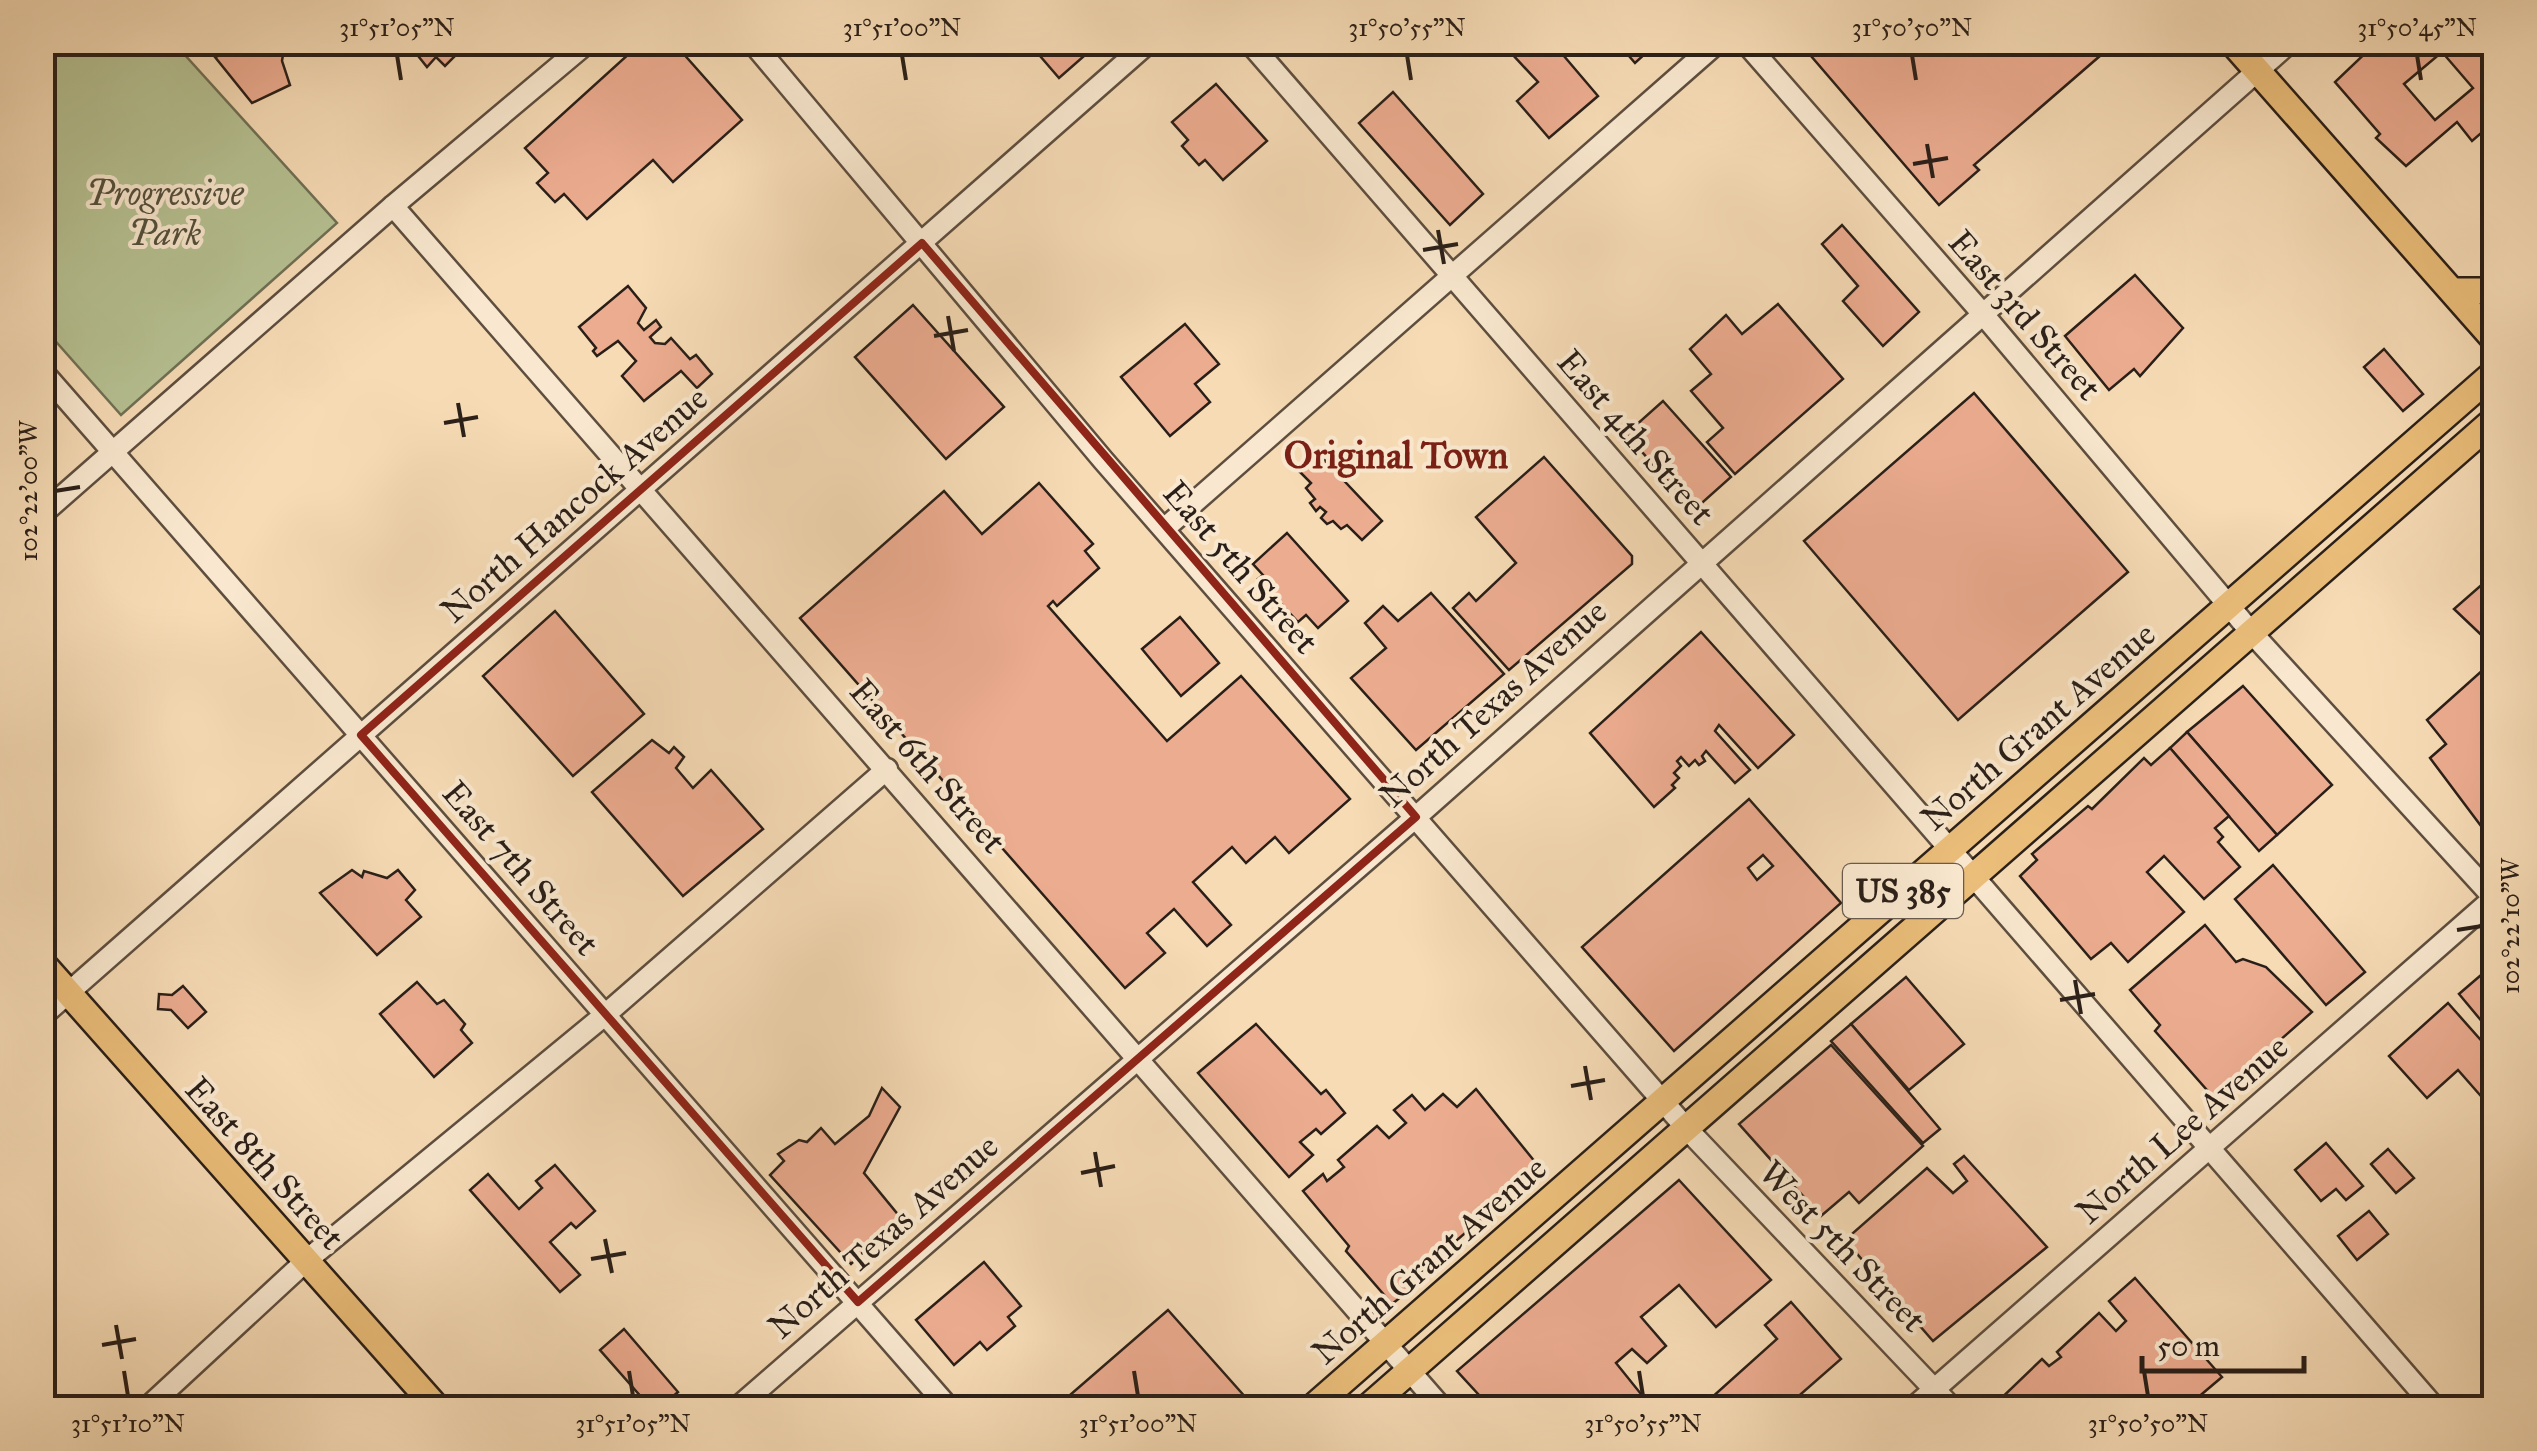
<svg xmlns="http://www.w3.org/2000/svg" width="2537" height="1451" viewBox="0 0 2537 1451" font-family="'IM FELL Great Primer',serif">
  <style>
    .green { fill: #b6c192; stroke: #707055; stroke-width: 2.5 }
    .building { fill: #ecac90; stroke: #2a1f18; stroke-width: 2.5; fill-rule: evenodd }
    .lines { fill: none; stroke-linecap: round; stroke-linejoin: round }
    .minor-casing { stroke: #5d4e3f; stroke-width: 25 }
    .major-casing { stroke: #2a1f18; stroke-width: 30 }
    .minor { stroke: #f9e8cf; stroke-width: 20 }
    .major { stroke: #ebbe7a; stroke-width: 25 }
    .marked { fill: none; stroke: #8f2418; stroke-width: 8; stroke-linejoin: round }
    .ticks { fill: none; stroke: #2a1f18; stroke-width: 4 }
    .labels { text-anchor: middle; stroke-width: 8; stroke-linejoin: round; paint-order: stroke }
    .shield { fill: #f9e8cf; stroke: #685b4f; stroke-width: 2.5 }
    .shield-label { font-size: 32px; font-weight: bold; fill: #2a1f18 }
    .park-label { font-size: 35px; font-style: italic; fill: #54503d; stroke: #f9e8cf }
    .street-label { font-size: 35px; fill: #2a1f18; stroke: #f9e8cf }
    .neighbourhood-label { font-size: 38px; font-weight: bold; fill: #7a1f14; stroke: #f9e8cf }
    .neatline { fill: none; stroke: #2a1f18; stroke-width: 4 }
    .ticks-label { font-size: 25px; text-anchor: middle; fill: #2a1f18 }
  </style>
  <rect width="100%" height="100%" fill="#f6dbb5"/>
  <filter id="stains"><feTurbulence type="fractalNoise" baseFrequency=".002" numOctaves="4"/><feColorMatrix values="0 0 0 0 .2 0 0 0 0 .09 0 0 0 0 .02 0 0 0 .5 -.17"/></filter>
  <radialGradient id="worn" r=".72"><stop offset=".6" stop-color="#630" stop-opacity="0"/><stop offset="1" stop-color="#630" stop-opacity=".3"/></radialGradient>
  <path class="green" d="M58 42 174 43 337 223 121 415 43 327V56Z"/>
  <g class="building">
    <path d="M218 42H285L282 61 290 85 252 103 215 57 226 53Z"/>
    <path d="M407 42H455L452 46 458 53 445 66 436 57 427 67Z"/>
    <path d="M642 42H673L742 120 673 182 653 160 587 219 564 194 555 202 537 183 548 173 525 148Z"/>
    <path d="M1028 42H1100L1059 78Z"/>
    <path d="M1528 42H1552L1598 96 1549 138 1517 101 1538 82 1513 55Z"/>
    <path d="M1617 42H1658L1635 63Z"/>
    <path d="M1799 42H2090L2101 55 1974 165 1979 170 1939 205Z"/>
    <path d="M2377 42H2481L2494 58V122L2472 141 2457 122 2406 166 2376 138 2380 134 2335 82ZM2442 52 2473 88 2435 120 2404 84Z"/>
    <path d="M1216 84 1267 141 1223 180 1205 160 1199 165 1182 146 1188 140 1172 122Z"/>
    <path d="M1393 92 1483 194 1450 225 1359 123Z"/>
    <path d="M1842 225 1919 312 1883 346 1843 301 1858 286 1822 244Z"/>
    <path d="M2135 275 2183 328 2140 376 2134 369 2109 390 2065 336Z"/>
    <path d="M628 286 646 308 638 323 644 330 656 320 661 327 650 337 655 343 665 344 671 338 690 359 696 355 712 374 697 388 681 371 644 401 622 376 636 361 618 341 597 356 593 351 596 348 579 327Z"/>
    <path d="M1778 304 1843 379 1735 474 1707 442 1723 428 1691 391 1711 374 1690 349 1726 315 1742 334Z"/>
    <path d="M913 305 1004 407 946 459 855 357Z"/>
    <path d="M1185 324 1219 364 1195 384 1210 402 1170 436 1121 377Z"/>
    <path d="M2384 349 2423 394 2403 411 2364 367Z"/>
    <path d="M1974 393 2128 572 1958 720 1804 541Z"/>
    <path d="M1663 401 1731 477 1694 510 1626 434Z"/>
    <path d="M1316 451 1382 521 1362 540 1347 525 1341 529 1333 521 1327 524 1321 518 1326 512 1320 507 1316 511 1310 503 1315 499 1306 488 1311 483 1296 468Z"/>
    <path d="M1544 457 1632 556V564L1509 670 1453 608 1469 593 1476 601 1516 563 1476 517Z"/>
    <path d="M1039 483 1093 544 1085 551 1099 568 1057 606 1053 601 1048 606 1167 741 1241 676 1350 799 1289 853 1275 837 1246 863 1232 847 1193 882 1231 925 1207 946 1174 909 1147 933 1165 953 1125 988 800 618 944 491 982 534Z"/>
    <path d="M1287 533 1348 601 1318 628 1306 615 1298 622 1258 579 1263 575 1253 564Z"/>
    <path d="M2494 574V647L2454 609Z"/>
    <path d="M1431 593 1504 674 1416 750 1351 678 1386 648 1365 623 1383 606 1398 621Z"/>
    <path d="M555 611 644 714 573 776 483 676Z"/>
    <path d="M1180 617 1219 663 1181 696 1142 649Z"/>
    <path d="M1701 632 1794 735 1758 768 1719 725 1715 731 1750 770 1735 783 1706 751 1702 756 1705 761 1699 765 1695 760 1689 766 1681 757 1677 761 1681 766 1674 773 1679 778 1672 785 1675 788 1654 807 1590 733Z"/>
    <path d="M2494 660V835L2490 838 2430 758 2446 744 2427 720Z"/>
    <path d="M2243 686 2332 785 2277 835 2187 732Z"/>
    <path d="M2187 732 2277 835 2259 851 2170 748Z"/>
    <path d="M652 740 669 753 674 747 684 757 676 768 693 788 711 770 763 829 683 896 592 792Z"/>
    <path d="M2170 748 2229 816 2215 828 2223 837 2218 842 2240 867 2204 899 2164 856 2147 872 2184 912 2128 962 2111 943 2091 959 2020 876 2037 860 2032 854 2088 806 2092 809 2144 758 2151 765Z"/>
    <path d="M1749 799 1841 903 1674 1051 1582 947ZM1763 855 1773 866 1757 880 1748 868Z"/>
    <path d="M2273 865 2365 972 2326 1005 2235 899Z"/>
    <path d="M352 870 362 877 364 871 387 878 398 870 415 890 406 900 421 917 377 955 320 893Z"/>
    <path d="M2205 925 2236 962 2243 959 2266 967 2312 1012 2214 1098 2155 1031 2160 1025 2130 990Z"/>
    <path d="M2488 969 2494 976V1036L2459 994Z"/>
    <path d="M1906 977 1964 1044 1909 1090 1851 1024Z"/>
    <path d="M417 982 437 1004 444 1000 465 1024 461 1030 472 1043 434 1077 380 1014Z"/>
    <path d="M183 986 206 1012 188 1028 171 1010 158 1009 159 994 172 995Z"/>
    <path d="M2448 1003 2494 1055V1111L2458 1070 2427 1098 2389 1056Z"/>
    <path d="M1256 1024 1321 1094 1326 1090 1345 1113 1321 1134 1316 1129 1300 1142 1313 1155 1289 1177 1198 1073Z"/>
    <path d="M1851 1024 1940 1129 1923 1143 1831 1041Z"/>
    <path d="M1831 1045 1923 1146 1859 1203 1849 1192 1821 1216 1739 1124Z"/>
    <path d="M882 1088 900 1107 864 1173 900 1217 851 1264 770 1175 784 1161 778 1154 799 1140 807 1142 821 1128 835 1144 869 1116Z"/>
    <path d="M1476 1089 1540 1168 1411 1280 1416 1285 1392 1304 1346 1251 1349 1246 1303 1191 1323 1174 1327 1181 1344 1167 1338 1160 1377 1126 1389 1138 1406 1123 1394 1110 1412 1095 1425 1110 1443 1094 1457 1107Z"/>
    <path d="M2326 1143 2363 1186 2346 1200 2336 1189 2321 1201 2295 1170Z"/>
    <path d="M2388 1149 2414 1178 2396 1193 2371 1164Z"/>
    <path d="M1964 1156 2047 1247 1933 1341 1845 1240 1927 1168 1953 1193 1967 1181 1954 1164Z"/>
    <path d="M555 1165 595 1211 576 1228 571 1223 550 1242 580 1275 560 1292 470 1190 488 1174 519 1209 542 1188 536 1181Z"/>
    <path d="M1679 1180 1771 1280 1716 1327 1679 1285 1641 1317 1666 1346 1647 1363 1632 1349 1616 1363 1641 1394 1624 1408H1491L1457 1371Z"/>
    <path d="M2369 1211 2388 1234 2357 1260 2338 1236Z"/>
    <path d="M984 1262 1021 1306 1008 1317 1015 1326 987 1350 980 1342 954 1365 916 1320Z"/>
    <path d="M2135 1278 2222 1377 2196 1399 2198 1402 2191 1408H2072L2066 1402 2059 1408H1991L2042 1359 2049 1366 2061 1357 2057 1352 2099 1313 2116 1331 2126 1321 2109 1301Z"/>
    <path d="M1791 1302 1841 1359 1785 1408H1700L1777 1339 1765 1325Z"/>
    <path d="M1168 1310 1255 1408H1055Z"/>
    <path d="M624 1329 678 1392 663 1405 665 1408H651L600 1350Z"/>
  </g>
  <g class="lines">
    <g class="minor-casing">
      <g id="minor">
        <path d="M752 42 1103 460 1687 1129 1952 1408"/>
        <path d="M1249 42 2435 1408"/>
        <path d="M1745 42 1982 313 2251 632 2494 898 1913 1408"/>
        <path d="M393 206 1442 1408"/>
        <path d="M42 371 949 1408"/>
        <path d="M42 514 393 206 588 42"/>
        <path d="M1164 529 1718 42"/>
        <path d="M42 1016 1149 42"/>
        <path d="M147 1408 307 1260 606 1014 887 769"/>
        <path d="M737 1408 1416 817 2290 42"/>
      </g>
    </g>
    <g class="major-casing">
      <g id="major">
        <path d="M2232 42 2494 339"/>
        <path d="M2454 291H2494"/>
        <path d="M42 963 437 1408"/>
        <path d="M1312 1408 2494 373"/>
        <path d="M1367 1408 2494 420"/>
      </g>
    </g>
    <use href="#minor" class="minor"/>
    <use href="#major" class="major"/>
  </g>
  <path class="marked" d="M922 243 1416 817 858 1302 361 735Z"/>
  <path class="ticks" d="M397 55 401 80M902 55 906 80M1407 55 1411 80M1912 55 1916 80M2417 55 2421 80M1927 144 1933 178M1913 164 1948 158M1438 230 1444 264M1423 250 1458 244M948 316 954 351M934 336 968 330M458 403 464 437M444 423 478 417M55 491 80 487M2457 930 2482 926M2075 980 2081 1014M2060 1000 2095 994M1585 1066 1591 1100M1571 1086 1605 1080M1095 1152 1101 1187M1081 1173 1115 1166M605 1239 612 1273M591 1259 626 1253M116 1325 122 1359M102 1345 136 1339M124 1371 128 1396M629 1371 633 1396M1134 1371 1138 1396M1639 1371 1643 1396M2144 1371 2148 1396"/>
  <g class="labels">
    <rect class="shield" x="1843" y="864" width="120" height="54" rx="8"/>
    <g class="shield-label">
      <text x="1903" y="902">US 385</text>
    </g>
    <g class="park-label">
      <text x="165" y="205">Progressive<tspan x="165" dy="40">Park</tspan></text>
    </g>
    <g class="street-label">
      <text transform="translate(2025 315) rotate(49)" y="12">East 3rd Street</text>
      <text transform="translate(1636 437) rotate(49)" y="12">East 4th Street</text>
      <text transform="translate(574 504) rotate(-41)" y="12">North Hancock Avenue</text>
      <text transform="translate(1241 567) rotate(49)" y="12">East 5th Street</text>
      <text transform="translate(1493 703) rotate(-42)" y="12">North Texas Avenue</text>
      <text transform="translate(2038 726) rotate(-41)" y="12">North Grant Avenue</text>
      <text transform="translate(928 766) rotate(49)" y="12">East 6th Street</text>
      <text transform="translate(521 868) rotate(49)" y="12">East 7th Street</text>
      <text transform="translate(2182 1129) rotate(-41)" y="12">North Lee Avenue</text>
      <text transform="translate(265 1163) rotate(48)" y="12">East 8th Street</text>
      <text transform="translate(883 1236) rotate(-41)" y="12">North Texas Avenue</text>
      <text transform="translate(1843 1246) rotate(46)" y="12">West 5th Street</text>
      <text transform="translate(1429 1260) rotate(-41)" y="12">North Grant Avenue</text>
    </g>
    <g class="neighbourhood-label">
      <text x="1396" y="468">Original Town</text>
    </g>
  </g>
  <rect width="2537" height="1451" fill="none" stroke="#f6dbb5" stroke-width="110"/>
  <path d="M2142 1356v15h162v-15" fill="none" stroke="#2a1f18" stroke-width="5"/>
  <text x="2157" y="1356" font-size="30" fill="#2a1f18" stroke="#f9e8cf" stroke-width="8" paint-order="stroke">50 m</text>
  <rect x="55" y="55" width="2427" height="1341" class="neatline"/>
  <g class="ticks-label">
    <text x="397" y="36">31°51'05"N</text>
    <text x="902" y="36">31°51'00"N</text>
    <text x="1407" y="36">31°50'55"N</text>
    <text x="1912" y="36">31°50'50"N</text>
    <text x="2417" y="36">31°50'45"N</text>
    <text transform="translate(28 491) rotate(-90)" y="9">102°22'00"W</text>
    <text transform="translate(2510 926) rotate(-90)" y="9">102°22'10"W</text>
    <text x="128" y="1432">31°51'10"N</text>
    <text x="633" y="1432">31°51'05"N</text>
    <text x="1138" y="1432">31°51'00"N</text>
    <text x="1643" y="1432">31°50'55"N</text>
    <text x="2148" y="1432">31°50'50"N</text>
  </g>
  <rect width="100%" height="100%" filter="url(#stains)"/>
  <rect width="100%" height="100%" fill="url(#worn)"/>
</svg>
